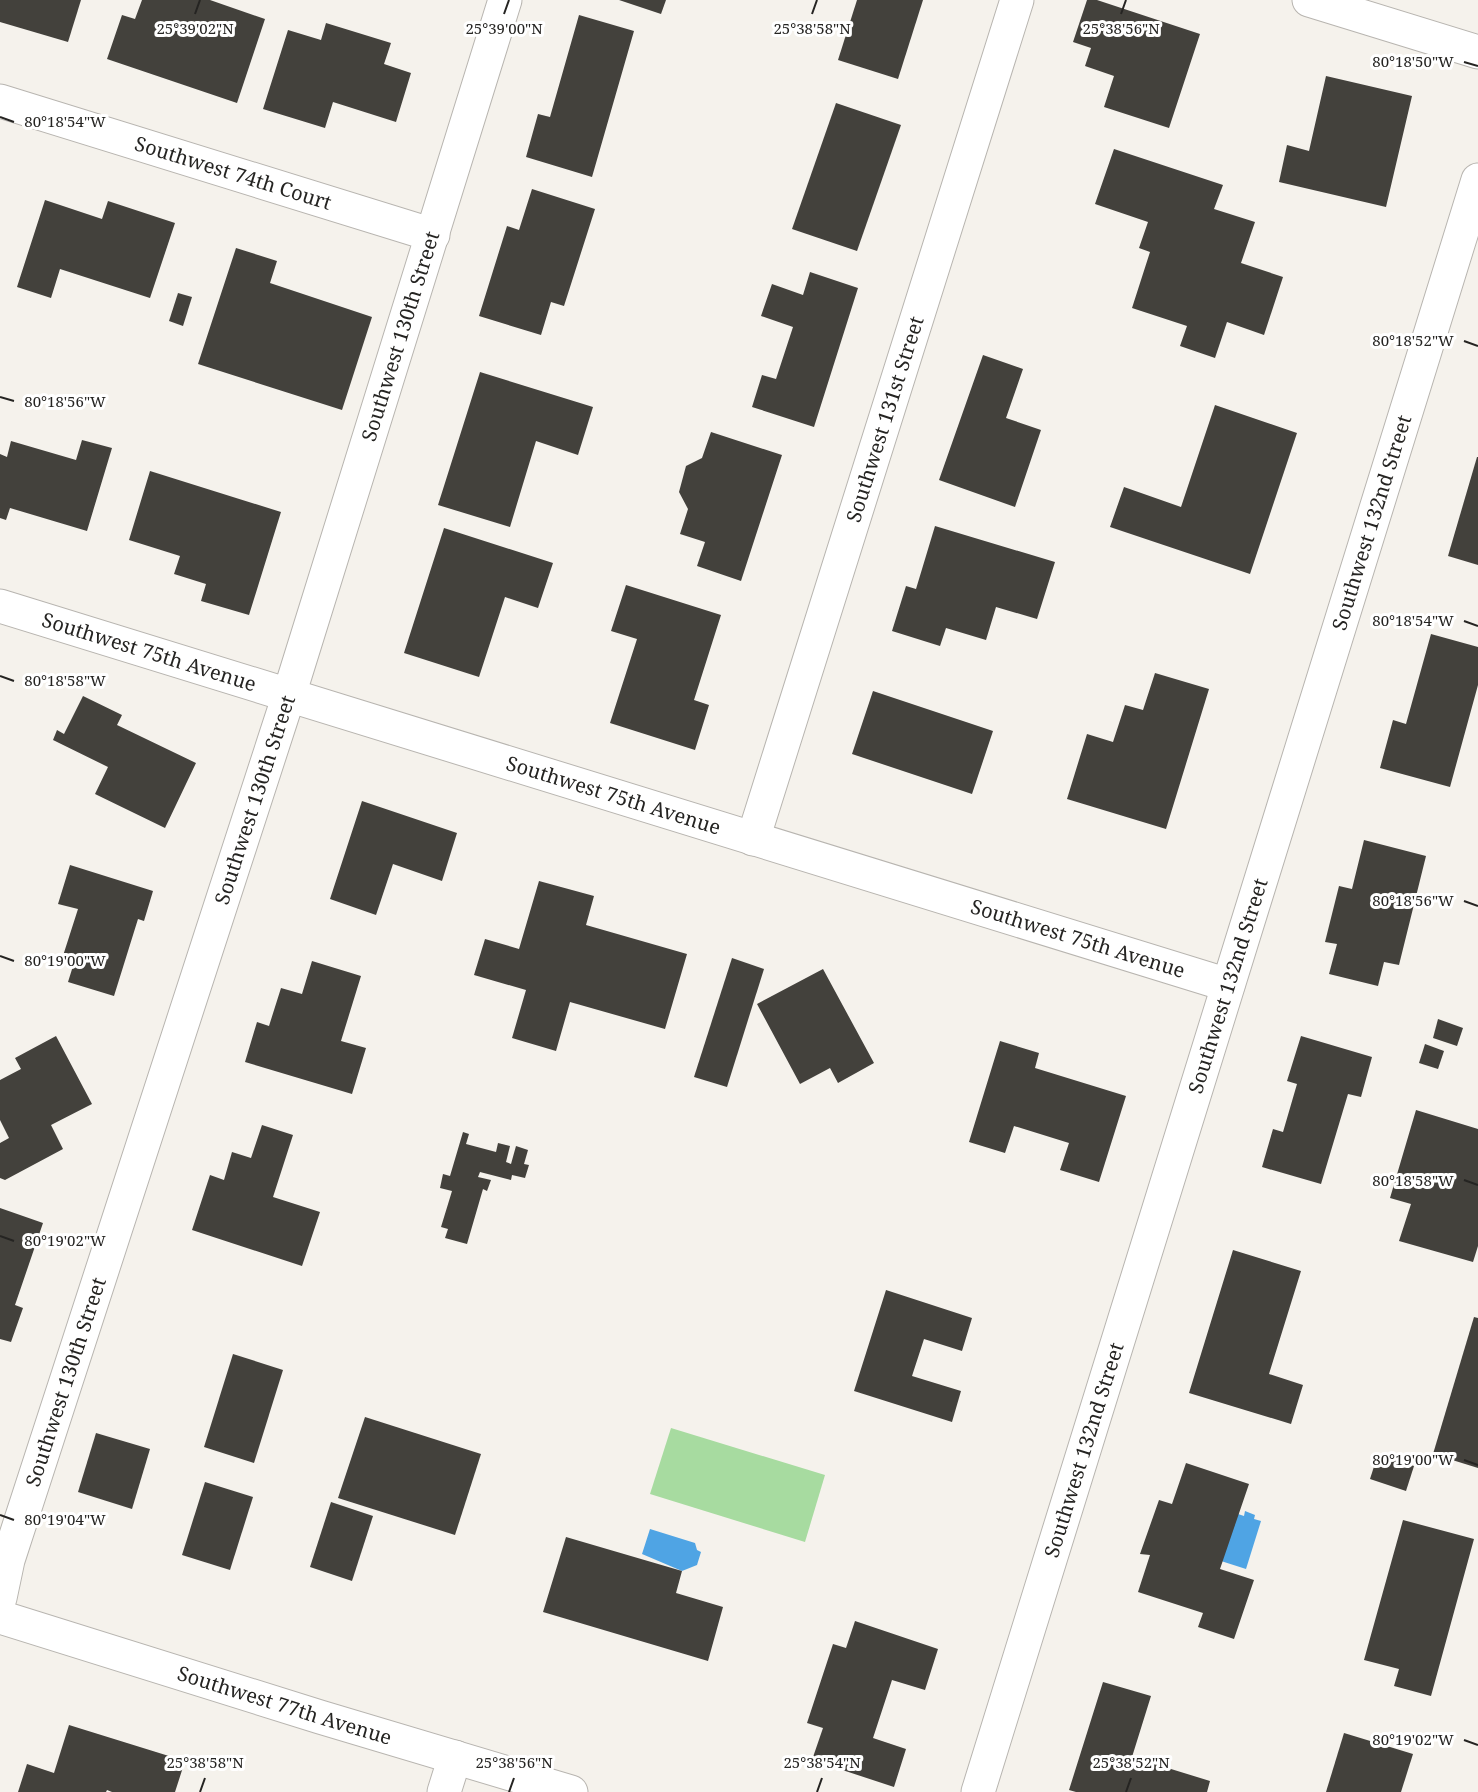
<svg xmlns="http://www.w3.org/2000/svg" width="1478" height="1792" viewBox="0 0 1478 1792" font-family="'Noto Serif',serif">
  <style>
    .green { fill: #a7dba0 }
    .water { fill: #4fa4e4 }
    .building { fill: #43413c }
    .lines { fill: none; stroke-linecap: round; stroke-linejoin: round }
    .street-casing { stroke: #b8b5b0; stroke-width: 35 }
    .secondary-casing { stroke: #b8b5b0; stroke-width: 35 }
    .street { stroke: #fff; stroke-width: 33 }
    .secondary { stroke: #fff; stroke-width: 33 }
    .ticks { fill: none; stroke: #252422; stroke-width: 2 }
    .labels { text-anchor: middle; stroke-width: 6; stroke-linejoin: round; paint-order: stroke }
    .street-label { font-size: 20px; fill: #252422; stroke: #fff }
    .ticks-label { font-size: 15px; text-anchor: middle; fill: #252422; stroke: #fff; stroke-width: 6; stroke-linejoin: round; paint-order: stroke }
  </style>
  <rect width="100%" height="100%" fill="#f5f2ec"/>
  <path class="green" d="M671 1428 825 1475 805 1542 650 1494Z"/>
  <g class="water">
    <path d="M1245 1511 1255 1515 1254 1519 1261 1521 1246 1569 1221 1561 1238 1514 1244 1516Z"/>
    <path d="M650 1529 695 1543 697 1550 701 1552 697 1565 682 1571 642 1554Z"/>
  </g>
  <g class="building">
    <path d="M0 0H81L68 42 0 22Z"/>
    <path d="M142 0H210L265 19 237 103 107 59 122 15 135 19Z"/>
    <path d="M619 0H666L661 14Z"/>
    <path d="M857 0H923L898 79 838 60Z"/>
    <path d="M1087 0H1097L1200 34 1169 128 1104 107 1114 76 1085 66 1091 48 1073 42Z"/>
    <path d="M579 15 634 31 592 177 526 157 538 114 550 117Z"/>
    <path d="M326 23 391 43 384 64 411 73 396 122 333 102 325 128 263 109 288 30 321 40Z"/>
    <path d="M1326 76 1412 96 1386 207 1279 182 1287 145 1309 151Z"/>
    <path d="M836 103 901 125 857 251 792 229Z"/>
    <path d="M1114 149 1223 185 1214 209 1255 222 1241 263 1283 277 1264 335 1227 322 1215 358 1180 346 1187 326 1132 308 1150 252 1139 248 1148 222 1095 204Z"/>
    <path d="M532 189 595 209 564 306 551 302 541 335 479 316 507 226 519 230Z"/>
    <path d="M45 200 102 219 108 201 175 223 150 298 60 269 51 298 17 287Z"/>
    <path d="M236 248 277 261 270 283 372 317 342 410 198 364Z"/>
    <path d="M810 272 858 288 814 427 752 407 762 375 776 379 793 327 761 316 772 284 803 295Z"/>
    <path d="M178 293 192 297 183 326 169 321Z"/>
    <path d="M983 355 1023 369 1006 418 1041 430 1015 507 939 480Z"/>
    <path d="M480 372 593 407 578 455 536 441 510 527 438 505Z"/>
    <path d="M1215 405 1297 433 1250 574 1110 527 1124 487 1181 507Z"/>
    <path d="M711 432 782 455 741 581 697 566 705 542 680 534 688 509 679 492 686 466 702 458Z"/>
    <path d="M82 440 112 448 87 531 10 508 6 520 0 518V454L7 457 11 441 76 460Z"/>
    <path d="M1477 457H1478V565L1448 556Z"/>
    <path d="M150 471 281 512 249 615 201 601 206 584 174 574 180 556 129 540Z"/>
    <path d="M935 526 1055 562 1037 619 996 607 986 640 946 628 940 646 892 631 906 586 916 589Z"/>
    <path d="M444 528 553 563 538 608 505 597 479 677 404 653Z"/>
    <path d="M626 585 721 615 694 700 709 705 695 750 610 723 637 639 611 631Z"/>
    <path d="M1431 634 1478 647V685L1450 787 1380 768 1393 720 1406 724Z"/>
    <path d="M1155 673 1209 689 1166 829 1067 799 1087 734 1113 742 1125 705 1143 710Z"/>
    <path d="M873 691 993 731 972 794 852 754Z"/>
    <path d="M83 696 122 715 117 725 196 763 165 828 95 794 108 767 53 740 57 730 64 734Z"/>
    <path d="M362 801 457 833 442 881 393 864 376 915 330 899Z"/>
    <path d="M1364 840 1426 856 1399 965 1384 962 1378 986 1329 974 1337 944 1325 942 1339 886 1352 889Z"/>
    <path d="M70 865 153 891 144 921 138 919 114 996 68 982 73 966 61 962 78 909 58 904Z"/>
    <path d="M539 881 594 896 586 925 687 954 665 1029 570 1002 556 1051 512 1038 526 990 474 975 485 939 519 949Z"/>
    <path d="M732 958 764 969 727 1087 694 1077Z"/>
    <path d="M312 961 361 976 341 1041 366 1048 352 1094 245 1062 257 1022 269 1026 281 988 302 994Z"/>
    <path d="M823 969 874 1063 838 1083 830 1068 800 1084 757 1004Z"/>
    <path d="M1438 1019 1463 1028 1457 1046 1433 1038Z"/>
    <path d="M56 1036 92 1104 51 1125 63 1149 5 1180 0 1178V1143L9 1138 0 1120V1080L21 1069 15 1058Z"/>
    <path d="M1301 1036 1372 1057 1361 1097 1348 1094 1321 1184 1262 1167 1273 1129 1283 1132 1297 1084 1287 1081Z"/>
    <path d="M1000 1041 1039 1053 1035 1068 1126 1096 1099 1182 1060 1170 1069 1143 1014 1126 1005 1153 969 1142Z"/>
    <path d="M1425 1044 1444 1051 1438 1069 1419 1063Z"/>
    <path d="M1416 1110 1478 1129V1246L1473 1262 1399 1241 1411 1204 1390 1198Z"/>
    <path d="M262 1125 293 1135 273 1197 320 1212 302 1266 192 1230 210 1175 224 1180 232 1152 251 1158Z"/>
    <path d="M463 1132 469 1134 466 1144 496 1152 498 1143 510 1146 506 1162 511 1164 516 1146 528 1150 524 1164 529 1165 525 1178 512 1175 511 1180 480 1172 478 1177 491 1180 487 1191 483 1189 467 1244 445 1238 448 1229 441 1227 452 1191 440 1188 443 1174 450 1176Z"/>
    <path d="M0 1208 43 1223 15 1305 23 1308 11 1342 0 1339Z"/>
    <path d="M1233 1250 1301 1271 1269 1374 1303 1385 1291 1424 1189 1393Z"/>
    <path d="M886 1290 972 1318 962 1351 924 1339 912 1376 961 1391 952 1422 854 1391Z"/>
    <path d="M1474 1317 1478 1318V1468L1433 1454Z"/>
    <path d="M233 1354 283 1370 254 1463 204 1447Z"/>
    <path d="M365 1417 481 1454 455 1535 338 1498Z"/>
    <path d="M96 1433 150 1449 132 1509 78 1492Z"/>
    <path d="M1378 1454 1414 1466 1406 1491 1370 1479Z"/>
    <path d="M1186 1463 1249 1484 1220 1569 1254 1580 1234 1639 1198 1627 1203 1613 1138 1592 1150 1555 1140 1554 1159 1500 1172 1504Z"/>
    <path d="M205 1482 253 1497 230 1570 182 1555Z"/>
    <path d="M331 1502 373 1516 352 1581 310 1567Z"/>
    <path d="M1403 1520 1474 1539 1431 1696 1394 1686 1399 1669 1364 1660Z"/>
    <path d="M566 1537 682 1571 676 1593 723 1607 708 1661 543 1612Z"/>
    <path d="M855 1621 938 1649 925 1690 892 1680 873 1738 906 1749 894 1787 812 1760 823 1728 807 1723 833 1644 846 1648Z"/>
    <path d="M1103 1682 1151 1696 1132 1757 1210 1781 1207 1792H1076L1069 1790Z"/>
    <path d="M69 1725 185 1761 175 1792H112L107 1790 106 1792H18L27 1764 54 1773Z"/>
    <path d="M1344 1733 1413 1754 1401 1792H1326Z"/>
  </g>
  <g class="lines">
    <g class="street-casing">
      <g id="street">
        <path d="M1309 0 1478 52"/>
        <path id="s1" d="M0 101 433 235"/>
        <path id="s2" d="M0 606 1228 985"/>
        <path id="s3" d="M753 839 1017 0"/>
        <path id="s4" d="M0 1598 8 1560 289 695 505 0"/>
        <path d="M444 1792 455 1757"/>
      </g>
    </g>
    <g class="secondary-casing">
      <g id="secondary">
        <path id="s5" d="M0 1617 320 1717 571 1792"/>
        <path id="s6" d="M978 1792 1478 180"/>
      </g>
    </g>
    <use href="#street" class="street"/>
    <use href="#secondary" class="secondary"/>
  </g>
  <path class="ticks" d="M195 14 200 0M504 14 509 0M812 14 817 0M1121 14 1126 0M1464 62 1478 66M0 117 14 122M1464 341 1478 346M0 397 14 401M1464 621 1478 626M0 676 14 681M1464 901 1478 906M0 956 14 961M1464 1180 1478 1185M0 1236 14 1241M1464 1460 1478 1465M0 1515 14 1520M1464 1740 1478 1745M200 1792 205 1778M509 1792 514 1778M817 1792 822 1778M1126 1792 1131 1778"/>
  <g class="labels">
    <g class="street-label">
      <text dy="7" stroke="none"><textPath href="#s1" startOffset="244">Southwest 74th Court</textPath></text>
      <text dy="7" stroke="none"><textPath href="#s4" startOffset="1324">Southwest 130th Street</textPath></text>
      <text dy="7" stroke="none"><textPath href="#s3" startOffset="440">Southwest 131st Street</textPath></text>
      <text dy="7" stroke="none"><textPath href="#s6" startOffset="1329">Southwest 132nd Street</textPath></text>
      <text dy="7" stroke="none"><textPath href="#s2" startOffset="156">Southwest 75th Avenue</textPath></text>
      <text dy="7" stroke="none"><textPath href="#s2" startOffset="642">Southwest 75th Avenue</textPath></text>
      <text dy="7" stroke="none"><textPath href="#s4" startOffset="838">Southwest 130th Street</textPath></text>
      <text dy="7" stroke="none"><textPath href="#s2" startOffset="1128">Southwest 75th Avenue</textPath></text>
      <text dy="7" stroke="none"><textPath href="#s6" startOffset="844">Southwest 132nd Street</textPath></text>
      <text dy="7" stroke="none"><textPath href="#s4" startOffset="226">Southwest 130th Street</textPath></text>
      <text dy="7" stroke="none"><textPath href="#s6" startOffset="358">Southwest 132nd Street</textPath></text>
      <text dy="7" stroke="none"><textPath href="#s5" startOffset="298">Southwest 77th Avenue</textPath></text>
    </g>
  </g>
  <g class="ticks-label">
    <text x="195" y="34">25°39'02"N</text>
    <text x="504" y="34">25°39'00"N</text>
    <text x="812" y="34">25°38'58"N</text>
    <text x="1121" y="34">25°38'56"N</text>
    <text x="1413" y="67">80°18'50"W</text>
    <text x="65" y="127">80°18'54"W</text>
    <text x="1413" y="346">80°18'52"W</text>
    <text x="65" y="407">80°18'56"W</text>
    <text x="1413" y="626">80°18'54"W</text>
    <text x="65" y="686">80°18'58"W</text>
    <text x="1413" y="906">80°18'56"W</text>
    <text x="65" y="966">80°19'00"W</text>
    <text x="1413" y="1186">80°18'58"W</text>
    <text x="65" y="1246">80°19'02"W</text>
    <text x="1413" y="1465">80°19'00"W</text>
    <text x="65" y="1525">80°19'04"W</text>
    <text x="1413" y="1745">80°19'02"W</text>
    <text x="205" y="1768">25°38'58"N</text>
    <text x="514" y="1768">25°38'56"N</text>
    <text x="822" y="1768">25°38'54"N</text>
    <text x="1131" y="1768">25°38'52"N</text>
  </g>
</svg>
